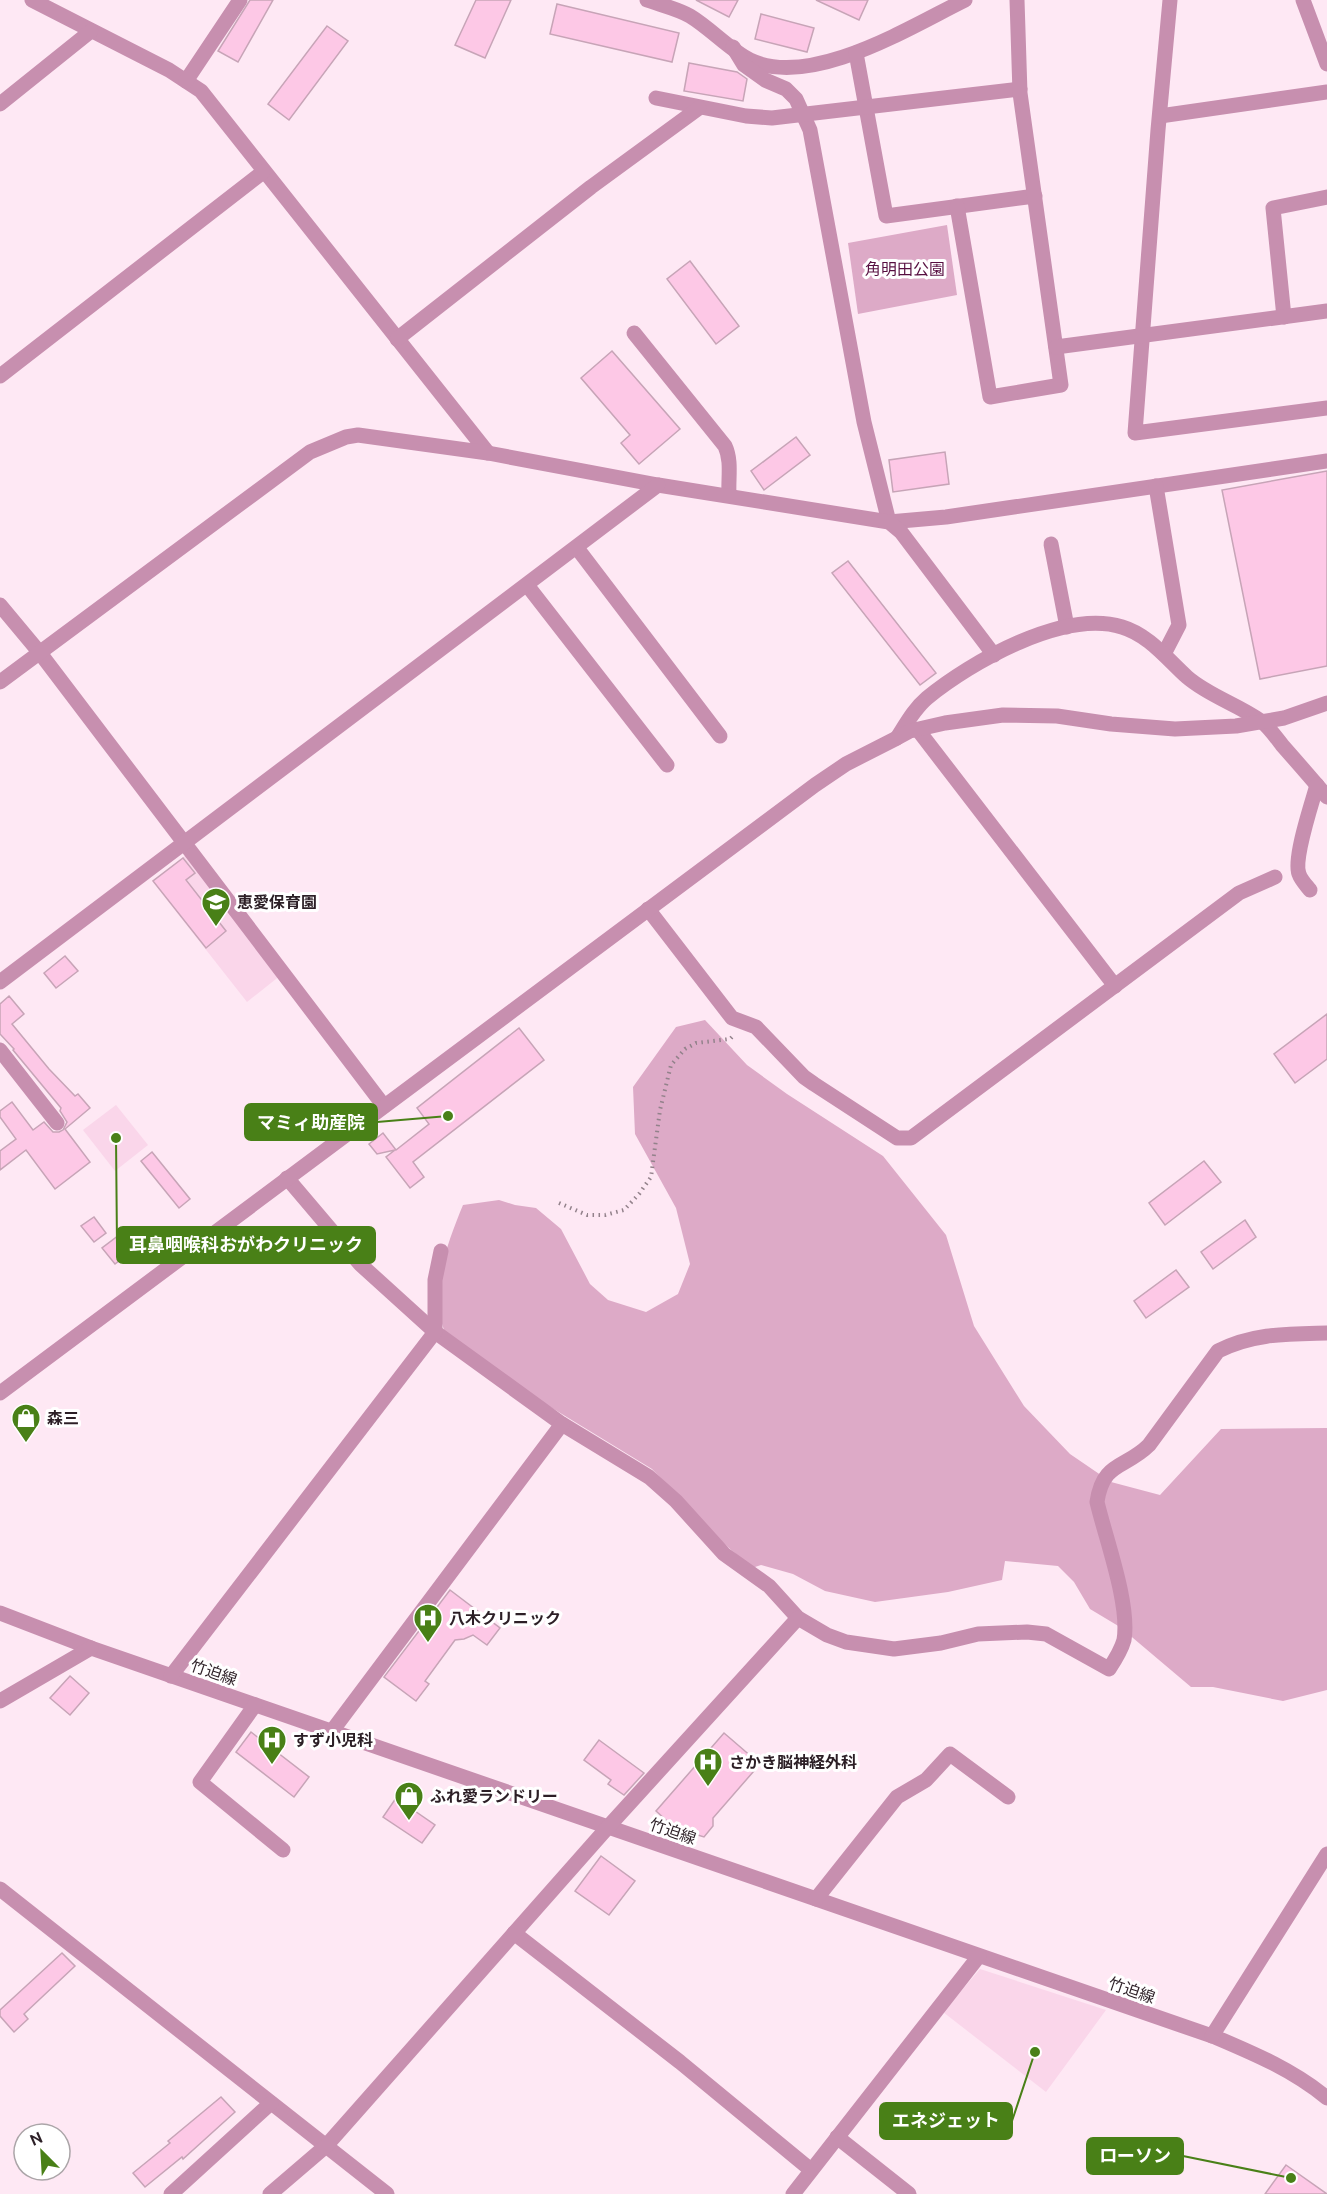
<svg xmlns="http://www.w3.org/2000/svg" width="1327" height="2194" viewBox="0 0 1327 2194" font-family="Ubuntu,'Noto Sans JP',sans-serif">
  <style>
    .built { fill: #fad6ea }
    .green { fill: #ddaac7 }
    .building { fill: #fdc8e6; stroke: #c7a4b7; stroke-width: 1.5 }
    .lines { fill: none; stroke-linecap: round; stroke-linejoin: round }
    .path { stroke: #93828b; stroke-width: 4; stroke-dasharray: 1.5 4.5; stroke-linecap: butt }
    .minor { stroke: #c78faf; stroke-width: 15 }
    .labels { text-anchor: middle; stroke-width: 6; stroke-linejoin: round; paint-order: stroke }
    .park-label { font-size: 16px; fill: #570f41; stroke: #fff }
    .poi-label { font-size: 16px; font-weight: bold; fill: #2c1f26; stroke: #fff; text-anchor: start }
    .street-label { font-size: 16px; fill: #2c1f26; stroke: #fff }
    .leader { fill: none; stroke: #498017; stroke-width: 2 }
    .callout-dot { fill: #498017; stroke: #fff; stroke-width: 2 }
    .callout { fill: #498017; stroke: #498017; stroke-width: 2 }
    .callout-label { font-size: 18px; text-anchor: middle; font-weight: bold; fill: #fff }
  </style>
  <rect width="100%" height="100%" fill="#fee8f4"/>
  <g class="built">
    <path d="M186 855 281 975 247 1002 152 881Z"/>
    <path d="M116 1105 148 1145 115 1171 83 1130Z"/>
    <path d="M980 1969 1106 2010 1046 2092 943 2012Z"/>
  </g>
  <g class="green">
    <path d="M947 225 957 295 858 314 848 243Z"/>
    <path d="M705 1020 747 1065 787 1094 883 1156 946 1235 974 1326 1024 1406 1070 1454 1111 1482 1160 1495 1221 1429 1327 1428V1690L1283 1701 1213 1687H1191L1120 1627 1090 1609 1074 1582 1058 1566 1005 1561 1002 1580 948 1592 875 1602 825 1591 793 1574 761 1565 752 1568 721 1541 652 1469 534 1397 445 1333C429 1291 447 1244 463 1205L499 1200 515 1205 536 1208 561 1229 590 1284 608 1300 646 1312 678 1294 690 1264 676 1208 635 1134 633 1087 676 1027Z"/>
  </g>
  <g class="building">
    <path d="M250 0H273L238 62 218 51Z"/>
    <path d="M476 0H511L485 58 455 45Z"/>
    <path d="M696 0H738L729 17Z"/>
    <path d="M816 0H868L859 20Z"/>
    <path d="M557 4 679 33 672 62 550 34Z"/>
    <path d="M761 14 814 28 807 52 755 39Z"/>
    <path d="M327 26 348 41 289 120 268 104Z"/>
    <path d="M689 63 737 72 747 79 743 101 684 91Z"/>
    <path d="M690 261 739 326 716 344 667 279Z"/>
    <path d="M612 351 680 429 639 464 621 443 630 435 581 378Z"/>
    <path d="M796 437 810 455 764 490 751 471Z"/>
    <path d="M945 452 949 484 893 492 889 460Z"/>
    <path d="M1327 471V666L1260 679 1222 490Z"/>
    <path d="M848 561 936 673 920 685 832 573Z"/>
    <path d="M183 858 195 873 186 880 226 931 206 948 153 881Z"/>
    <path d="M65 956 78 971 56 988 44 973Z"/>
    <path d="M9 996 24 1014 12 1024 49 1069 75 1096 78 1094 90 1108 65 1129 90 1162 55 1189 26 1150 0 1170V1151L16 1139 0 1117V1111L12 1102 33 1130 44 1122 53 1132H59L63 1130 67 1122 60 1111 61 1108 13 1050 14 1049 0 1034V1004Z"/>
    <path d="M1327 1014V1059L1295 1083 1274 1054Z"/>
    <path d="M519 1028 544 1060 413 1162 424 1177 410 1188 386 1157 395 1150 377 1154 369 1144 383 1133 396 1150 429 1124 417 1108Z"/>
    <path d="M152 1152 190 1199 179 1208 141 1161Z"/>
    <path d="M1204 1161 1221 1182 1165 1225 1149 1203Z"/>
    <path d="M94 1217 106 1233 94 1242 81 1226Z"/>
    <path d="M1245 1220 1256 1237 1213 1269 1201 1252Z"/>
    <path d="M127 1229 143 1249 128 1262 124 1257 115 1264 102 1248Z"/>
    <path d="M1176 1270 1189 1287 1146 1318 1134 1301Z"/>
    <path d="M450 1590 500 1628 487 1645 473 1635 464 1639 455 1640 425 1681 429 1684 416 1701 384 1677Z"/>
    <path d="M70 1676 89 1693 70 1715 50 1698Z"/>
    <path d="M251 1732 309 1777 294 1797 236 1752Z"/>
    <path d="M724 1733 760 1764 713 1818V1826L704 1837 675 1828 656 1811Z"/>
    <path d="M599 1740 644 1773 624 1795 608 1784 611 1780 584 1760Z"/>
    <path d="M396 1798 435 1825 422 1843 383 1817Z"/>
    <path d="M601 1856 635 1881 609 1915 575 1891Z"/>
    <path d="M62 1953 75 1966 24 2014 28 2019 14 2032 0 2016V2010Z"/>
    <path d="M221 2097 235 2112 183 2159 182 2157 145 2187 133 2173 170 2143 168 2141Z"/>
    <path d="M1286 2165 1327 2194H1265Z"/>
  </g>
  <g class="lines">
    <path class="path" d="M559 1203 587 1215H605L624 1210 639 1194 651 1177 660 1110 671 1065 685 1049 696 1043 730 1039 735 1034"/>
    <g class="minor">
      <path d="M32 0 169 70 201 91 488 453"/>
      <path d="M647 0C661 5 678 9 690 16 710 28 730 50 750 60 811 89 910 27 965 0"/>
      <path d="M1170 0 1158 130 1135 433 1327 408"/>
      <path d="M1303 0 1327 64"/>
      <path d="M733 47 744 65 765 80 786 89 796 99 810 130 864 422 889 522 946 517 1327 461"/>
      <path d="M856 53 886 216 1035 196"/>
      <path d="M186 81 240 0"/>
      <path d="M656 98 746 116 772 118 1020 89"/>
      <path d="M0 104 91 31"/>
      <path d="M1160 116 1327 92"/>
      <path d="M957 206 990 397 1061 385 1020 93 1017 0"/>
      <path d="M1284 317 1273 208 1327 197"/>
      <path d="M634 333 725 446C732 461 728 478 729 495"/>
      <path d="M397 339 591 187 699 108"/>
      <path d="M1056 347 1327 311"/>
      <path d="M0 376 263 172"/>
      <path d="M1156 486 1179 625 1164 654"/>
      <path d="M1051 544 1067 627"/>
      <path d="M577 548 720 736"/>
      <path d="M527 585 667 765"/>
      <path d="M0 605 40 653 384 1106"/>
      <path d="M0 682 310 452 346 437 358 435 488 453 658 485 889 522 901 532 994 655"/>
      <path d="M918 730 1115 986"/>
      <path d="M897 738C906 724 914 709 927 698 971 662 1064 609 1122 627 1149 635 1167 659 1187 677 1209 696 1237 704 1261 721 1269 727 1276 737 1282 745 1297 762 1312 779 1327 797"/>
      <path d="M1310 890C1306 885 1301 880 1299 874 1293 859 1312 803 1317 785"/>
      <path d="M648 909 732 1018 756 1027 804 1077 814 1084 897 1138H911L1239 893 1275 877"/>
      <path d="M0 982 658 485"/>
      <path d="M0 1050 57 1123"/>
      <path d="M287 1178 360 1264 435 1332 562 1424 649 1477 676 1501 724 1554 769 1586 798 1618 827 1635 846 1642 894 1649 941 1643 978 1634 1027 1632 1046 1634 1109 1669C1115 1660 1121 1651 1124 1640 1130 1604 1106 1540 1097 1502 1103 1461 1125 1469 1149 1445L1218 1351C1254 1333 1288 1334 1327 1333"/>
      <path d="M0 1393 815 785 846 764 897 738 910 731 945 723 1003 715 1057 716 1111 724 1175 729 1236 726 1284 718 1327 703"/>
      <path d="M0 1613 91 1648 1215 2037C1255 2054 1293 2070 1327 2098"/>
      <path d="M171 1676 435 1332V1280L441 1251"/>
      <path d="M0 1701 91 1648"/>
      <path d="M255 1705 200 1782 283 1850"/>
      <path d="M332 1731 562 1424"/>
      <path d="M0 1889 387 2194"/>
      <path d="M816 1899 897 1797 926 1780 950 1754 1008 1797"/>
      <path d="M514 1933 680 2062 811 2170"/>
      <path d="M1212 2036 1327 1854"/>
      <path d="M837 2137 909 2194"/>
      <path d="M171 2194 271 2103"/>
      <path d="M270 2194 326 2146 608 1827 798 1618"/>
      <path d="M793 2194 979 1956"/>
    </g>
  </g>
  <defs>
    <g id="school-pin" transform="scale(1.5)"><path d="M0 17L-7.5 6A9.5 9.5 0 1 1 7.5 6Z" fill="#498017" stroke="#fff"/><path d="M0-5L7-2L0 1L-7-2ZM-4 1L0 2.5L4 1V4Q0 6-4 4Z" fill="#fff"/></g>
    <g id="shop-pin" transform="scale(1.5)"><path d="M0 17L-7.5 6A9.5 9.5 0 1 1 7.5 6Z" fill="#498017" stroke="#fff"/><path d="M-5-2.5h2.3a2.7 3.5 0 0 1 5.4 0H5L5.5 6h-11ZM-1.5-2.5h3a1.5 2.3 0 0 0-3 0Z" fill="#fff"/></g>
    <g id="hospital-pin" transform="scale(1.5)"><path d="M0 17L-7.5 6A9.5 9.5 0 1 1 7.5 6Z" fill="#498017" stroke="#fff"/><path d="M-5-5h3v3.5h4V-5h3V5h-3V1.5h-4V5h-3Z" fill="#fff"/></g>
  </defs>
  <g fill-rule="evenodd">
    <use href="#school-pin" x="216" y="902"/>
    <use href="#shop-pin" x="26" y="1418"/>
    <use href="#hospital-pin" x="428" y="1618"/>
    <use href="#hospital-pin" x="272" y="1740"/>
    <use href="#hospital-pin" x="708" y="1762"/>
    <use href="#shop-pin" x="409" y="1796"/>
  </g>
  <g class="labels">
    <g class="park-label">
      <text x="905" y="275">角明田公園</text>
    </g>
    <g class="poi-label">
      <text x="237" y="908">恵愛保育園</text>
      <text x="47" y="1424">森三</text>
      <text x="449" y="1624">八木クリニック</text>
      <text x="293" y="1746">すず小児科</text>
      <text x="729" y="1768">さかき脳神経外科</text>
      <text x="430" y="1802">ふれ愛ランドリー</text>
    </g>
    <g class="street-label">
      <text transform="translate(214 1672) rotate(19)" y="6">竹迫線</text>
      <text transform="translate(673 1831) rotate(19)" y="6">竹迫線</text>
      <text transform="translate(1132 1990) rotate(19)" y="6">竹迫線</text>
    </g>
  </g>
  <path class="leader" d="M448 1116L377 1122M116 1138L117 1245M1035 2052L1012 2121M1291 2178L1183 2156"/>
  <g class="callout-dot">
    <circle cx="448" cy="1116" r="6"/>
    <circle cx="116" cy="1138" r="6"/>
    <circle cx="1035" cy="2052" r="6"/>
    <circle cx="1291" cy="2178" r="6"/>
  </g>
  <g class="callout">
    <rect x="245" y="1104" width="132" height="36" rx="6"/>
    <rect x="117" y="1227" width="258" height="36" rx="6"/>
    <rect x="880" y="2103" width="132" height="36" rx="6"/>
    <rect x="1087" y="2138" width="96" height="36" rx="6"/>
  </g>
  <g class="callout-label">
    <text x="311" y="1129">マミィ助産院</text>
    <text x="246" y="1251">耳鼻咽喉科おがわクリニック</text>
    <text x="946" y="2127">エネジェット</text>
    <text x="1135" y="2162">ローソン</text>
  </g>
  <g transform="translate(42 2152) rotate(336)"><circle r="28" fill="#ffffff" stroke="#aba5a8" stroke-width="1.5"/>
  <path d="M0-4.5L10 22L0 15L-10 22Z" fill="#498017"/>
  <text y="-9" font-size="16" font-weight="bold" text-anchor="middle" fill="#2c1f26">N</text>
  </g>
</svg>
